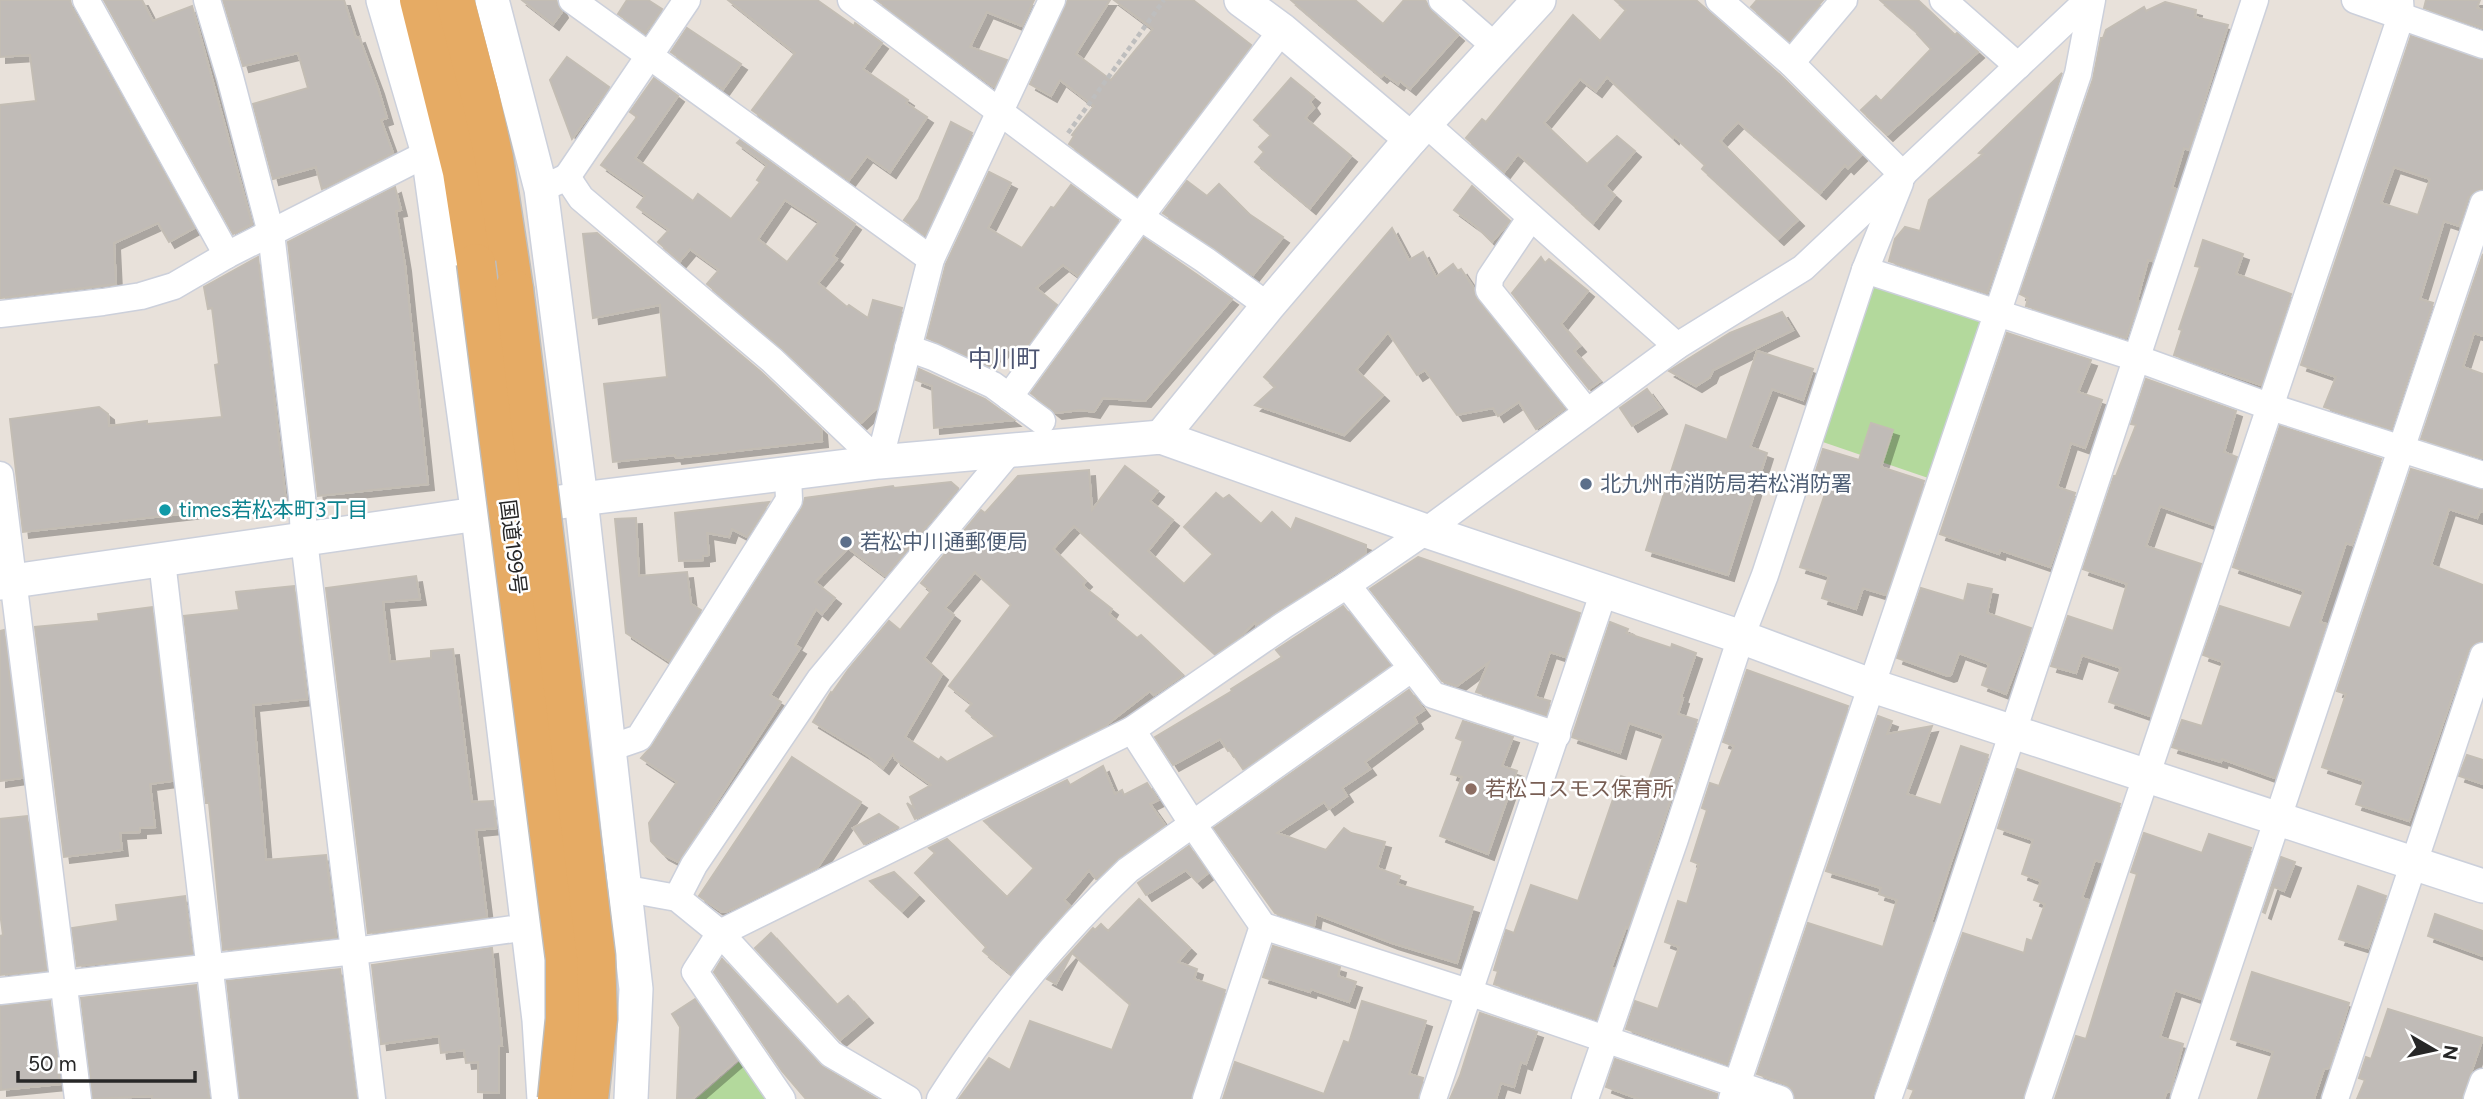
<svg xmlns="http://www.w3.org/2000/svg" width="2483" height="1099" viewBox="0 0 2483 1099" font-family="Figtree,'Noto Sans JP',sans-serif">
  <style>
    .green { fill: #b3d99c }
    .building { fill: #c0bbb7; stroke: #c3bdb4; stroke-width: 2; fill-rule: evenodd; filter: url(#shadow) }
    .lines { fill: none; stroke-linecap: round; stroke-linejoin: round }
    .minor-casing { stroke: #ccd0db; stroke-width: 29 }
    .tertiary-casing { stroke: #ccd0db; stroke-width: 36 }
    .trunk-casing { stroke: #bebebe; stroke-width: 41 }
    .path { stroke: #bebebe; stroke-width: 4.5; stroke-dasharray: 5 3.5; stroke-linecap: butt }
    .minor { stroke: #fff; stroke-width: 26 }
    .tertiary { stroke: #fff; stroke-width: 33 }
    .trunk { stroke: #e6ab64; stroke-width: 38 }
    .trunk-bridge-casing { stroke: #bebebe; stroke-width: 41; stroke-linecap: butt }
    .trunk-bridge { stroke: #e6ab64; stroke-width: 38 }
    .service-dot { fill: #5c6f8a; stroke: #fff; stroke-width: 2.5 }
    .culture-dot { fill: #0f9aa8; stroke: #fff; stroke-width: 2.5 }
    .education-dot { fill: #8d6e63; stroke: #fff; stroke-width: 2.5 }
    .labels { text-anchor: middle; stroke-width: 5; stroke-linejoin: round; paint-order: stroke }
    .service-label { font-size: 21px; fill: #4e5e75; stroke: #fff; text-anchor: start }
    .culture-label { font-size: 21px; fill: #0d838f; stroke: #fff; text-anchor: start }
    .street-label { font-size: 21px; fill: #272727; stroke: #fff }
    .education-label { font-size: 21px; fill: #785e54; stroke: #fff; text-anchor: start }
    .quarter-label { font-size: 24px; fill: #4d5572; stroke: #fff }
  </style>
  <defs>
    <filter id="shadow"><feDropShadow dx="6" dy="6" stdDeviation="0" flood-color="#0004"/></filter>
  </defs>
  <rect width="100%" height="100%" fill="#e8e1da"/>
  <g class="green">
    <path d="M1871 282 1988 320 1934 480 1817 440Z"/>
    <path d="M741 1060 773 1099H696Z"/>
  </g>
  <g class="building">
    <path d="M0 0H70L72 8 194 228 169 242 158 223 114 243 116 284 0 298V105L36 101 30 55 0 57Z"/>
    <path d="M104 0H142L153 21 192 6 252 224 233 234Z"/>
    <path d="M223 0H344L356 38 359 37 378 88 387 118 381 120 393 153 322 189 316 167 273 179 253 104 308 88 298 53 243 66Z"/>
    <path d="M522 0H556L562 12 553 24Z"/>
    <path d="M627 0H648L662 9 645 33 618 14Z"/>
    <path d="M728 0H817L854 26 855 23 882 43 863 69 908 100 906 103 927 117 890 172 867 156 849 180 752 110 795 53Z"/>
    <path d="M877 0H1034L1022 26 987 12 970 47 1007 60 994 87Z"/>
    <path d="M1068 0H1110L1076 54 1111 80 1153 29 1114 0H1193L1251 45 1137 195 1069 144 1074 136 1072 135 1094 106 1060 80 1051 96 1030 84Z"/>
    <path d="M1291 0H1355L1383 24 1404 0H1425L1432 12 1458 35 1410 89 1400 81 1398 84 1384 74 1381 77Z"/>
    <path d="M1615 0H1696L1780 75 1861 155 1848 168 1845 165 1820 193 1738 122 1720 141 1798 220 1778 239 1702 169 1705 165 1674 136 1673 138 1607 77 1596 91 1580 79 1544 123 1587 164 1617 136 1635 151 1605 186 1615 195 1593 223 1576 208 1578 206 1576 207 1518 154 1504 172 1466 138 1482 119 1486 122 1573 15 1600 41 1626 10Z"/>
    <path d="M1757 0H1823L1789 41 1751 7Z"/>
    <path d="M1880 0H1918L1955 35 1957 33 1978 52 1887 135 1861 110 1876 96 1881 101 1931 49 1917 34 1918 33Z"/>
    <path d="M2426 0H2480L2477 8 2483 10V28L2424 8Z"/>
    <path d="M2165 2 2196 10 2195 17 2228 25 2189 150 2184 148 2172 188 2176 189 2152 261 2148 260 2137 301H2139L2126 338 2026 306 2028 298 2020 294 2093 79 2101 38H2103L2106 30 2144 7 2146 11Z"/>
    <path d="M687 28 741 64 723 89 671 52Z"/>
    <path d="M2411 36 2483 60V189L2473 192 2468 198 2459 226 2444 221 2420 299 2433 303 2391 429 2324 407 2336 377 2301 365ZM2394 167 2430 179 2418 215 2381 203Z"/>
    <path d="M567 57 609 87 572 139 550 80Z"/>
    <path d="M2062 73 1987 293 1889 261 1895 239 1905 227 1920 231 1929 200 1983 154 1979 153Z"/>
    <path d="M654 78 678 96 635 158 693 201 698 194 731 219 760 182 757 180 767 165 737 143 740 140 855 224 833 256 837 259 818 283 847 307 849 305 868 318 873 300 902 308 877 408 861 423 782 348 707 284 719 270 690 249 680 261 658 242 669 230 637 207 645 196 601 165 637 117 630 112ZM785 200 819 222 787 262 758 239Z"/>
    <path d="M1291 78 1314 97 1310 102 1314 108 1305 118 1351 156 1310 208 1255 162 1264 152 1259 147 1271 135 1254 120Z"/>
    <path d="M951 122 972 133 925 235 904 220 919 199Z"/>
    <path d="M989 172 1011 183 988 228 1022 248 1051 207 1054 208 1071 185 1118 220 1078 276 1063 265 1036 288 1057 305 1019 356 1005 347 1001 353 997 349 989 366 927 338 946 264Z"/>
    <path d="M1187 181 1207 196 1219 184 1249 214 1283 237 1253 275 1163 213Z"/>
    <path d="M1472 186 1510 221 1492 242 1477 227 1454 210Z"/>
    <path d="M395 187 401 210 396 211 405 265 428 484 318 496 288 242Z"/>
    <path d="M1392 228 1409 260 1423 252 1436 277 1453 264 1458 271 1461 269 1473 287 1477 300 1564 409 1536 429 1519 402 1498 416 1493 408 1457 415 1425 370 1417 375 1388 332 1356 370 1383 395 1344 435 1255 405 1275 387 1264 377Z"/>
    <path d="M597 233 761 372 821 429 822 441 676 458 675 455 613 462 604 384 667 377 660 305 593 318 583 234Z"/>
    <path d="M1144 238 1232 299 1145 401 1103 398 1094 412 1081 410 1056 413 1031 393Z"/>
    <path d="M2203 240 2243 254 2236 274 2291 294 2261 385 2174 355 2182 330 2179 329 2200 267 2195 266Z"/>
    <path d="M2483 254V336L2474 333 2463 367 2483 374V458L2421 439Z"/>
    <path d="M258 257 286 502 23 532 10 419 99 407 108 414 109 426 147 421V424L222 417 215 365 219 364 212 308 208 309 204 287Z"/>
    <path d="M1541 257 1545 263 1549 259 1588 291 1561 324 1580 346 1574 351 1600 381 1589 389 1512 293Z"/>
    <path d="M1782 312 1793 330 1713 370 1710 377 1696 386 1669 371 1730 333Z"/>
    <path d="M2007 333 2091 360 2078 392 2102 400 2085 448 2071 443 2057 487 2075 493 2050 567 2000 550 1999 554 1940 534Z"/>
    <path d="M1757 351 1813 369 1803 400 1772 389 1750 447 1767 453 1728 575 1646 550 1686 425 1727 440Z"/>
    <path d="M919 369 985 399 1014 420 934 428 932 386 916 380Z"/>
    <path d="M2146 379 2236 411 2224 452 2237 457 2214 525 2160 506 2146 546 2201 564 2150 716 2109 702 2121 668 2082 655 2076 673 2051 666 2068 616 2113 631 2127 584 2083 569 2114 476H2116L2136 425 2131 424Z"/>
    <path d="M1647 389 1661 408 1632 426 1620 408Z"/>
    <path d="M1871 423 1893 430 1881 467 1924 481 1886 595 1863 588 1856 609 1822 598 1829 576 1800 567 1826 491 1811 486 1823 449 1859 460Z"/>
    <path d="M2280 426 2381 459 2352 545 2346 543 2320 622 2326 624 2275 778 2222 759 2221 762 2172 747 2182 720 2202 726 2223 662 2203 655 2220 606 2290 628 2304 591 2233 567Z"/>
    <path d="M1125 466 1158 491 1150 501 1173 520 1148 551 1184 584 1213 554 1184 527 1216 493 1223 499 1229 495 1261 524 1272 512 1291 530 1296 518 1366 545V553L1256 625 1255 622 1243 634 1215 654 1074 526 1053 549 1086 581 1083 584 1084 587 1112 609 1109 614 1137 638 1141 635 1183 675 1154 695 1150 691 1105 726 915 819 907 803 914 808 910 797 931 785 895 759 893 754 883 768 867 755 813 722 831 692 832 693 848 670 889 621 900 630 931 591 921 583 981 510 985 513 1018 476 1089 470 1092 510ZM975 572 1011 605 949 686 972 704 966 711 996 736 947 762 941 757 939 760 905 737 942 674 924 658 954 615 945 608Z"/>
    <path d="M2411 469 2483 490V512L2480 511 2477 518 2449 509 2431 565 2483 585V641L2473 644 2468 651 2409 821 2356 804 2364 781 2322 767 2346 694 2337 691Z"/>
    <path d="M951 482 958 488 885 576 848 548 815 582 835 598 822 614 816 609 795 645 800 648 770 695 781 702 678 862 663 854 651 841 649 823 677 782 641 758 652 746 802 508 805 498 893 486 894 488Z"/>
    <path d="M769 502 747 537 732 529 729 537 707 533 709 555 703 556V560L679 561 675 513Z"/>
    <path d="M636 518 639 576 687 572 691 604 701 610 669 661 626 633 615 519Z"/>
    <path d="M1418 557 1580 613 1565 657 1550 652 1535 697 1550 701 1546 715 1476 692 1489 662 1457 686 1442 681 1370 589Z"/>
    <path d="M416 576 420 599 383 602 390 662 431 658V651L453 649 472 802 493 801 496 828 476 830 487 917 368 933 326 588Z"/>
    <path d="M1968 584 1992 589 1987 613 2031 628 2006 694 1982 685 1989 664 1959 653 1951 675 1948 676 1897 658 1921 588 1964 601Z"/>
    <path d="M294 586 307 699 253 705 266 860 326 855 336 937 223 950 209 803H206L184 616 239 610 236 592Z"/>
    <path d="M1343 606 1390 665 1243 769 1230 750 1228 751 1220 739 1173 765 1155 737 1232 691 1231 689 1282 657 1276 650Z"/>
    <path d="M152 607 172 781 150 784 155 827 140 828V832L120 833 122 850 64 857 35 627 99 621 98 614Z"/>
    <path d="M1610 622 1628 629 1626 633 1671 648 1672 644 1696 653 1681 697 1683 698 1678 714 1697 720 1628 928 1626 927 1611 968H1614L1596 1019 1494 984 1498 971 1494 970 1506 930 1514 933 1531 885 1578 901 1621 776 1647 785 1664 735 1629 723 1620 753 1572 737Z"/>
    <path d="M4 630 22 778 0 781V631Z"/>
    <path d="M1747 670 1848 706 1727 1064 1626 1029 1635 1001 1658 1009 1679 947 1665 942 1678 901 1687 904 1699 864 1691 861 1707 810 1702 808 1710 783 1719 786 1734 746 1723 742Z"/>
    <path d="M1409 690 1424 710 1414 717 1417 723 1365 762 1370 769 1342 788 1347 796 1329 809 1324 802 1277 833 1326 850 1344 828 1351 833 1385 842 1377 868 1400 876 1397 884 1473 907 1457 963 1392 943 1316 914 1314 926 1275 913 1214 828Z"/>
    <path d="M1878 716 1892 721 1887 734 1932 726 1907 794 1941 805 1961 746 1988 755 1987 759 1952 859 1931 923H1933L1871 1099H1795L1792 1089 1786 1084 1757 1074 1808 923 1883 947 1897 900 1879 894 1881 888 1826 871Z"/>
    <path d="M1463 721 1513 737 1502 766 1517 771 1488 854 1440 836 1462 777 1451 774 1463 741 1456 738Z"/>
    <path d="M2467 755 2483 760V784L2459 776Z"/>
    <path d="M792 757 861 802 818 867 728 911 722 912 699 896Z"/>
    <path d="M1103 766 1115 794 1122 790 1124 795 1147 783 1158 800 1150 804 1165 825 1119 857 1096 879 1089 870 1064 900 1070 906 1011 974 983 951 986 947 915 873 935 853 929 848 947 839 1007 897 1034 868 984 821 1067 780 1070 785Z"/>
    <path d="M2017 769 2120 804 2101 862 2095 860 2082 898 2088 900 2023 1099H1910L1914 1090 1908 1088 1963 933 2024 953 2027 939 2032 941 2045 904 2034 900 2041 881 2022 874 2033 840 1998 828Z"/>
    <path d="M879 814 898 827 864 844 853 828Z"/>
    <path d="M27 816 46 970 0 975V936L3 935 0 912V819Z"/>
    <path d="M2144 833 2202 853 2209 834 2251 848 2201 999 2175 990 2160 1037 2183 1044 2170 1092 2167 1091 2164 1099H2055L2076 1036 2086 1039 2137 874 2131 872Z"/>
    <path d="M1189 846 1208 873 1197 882 1186 870 1146 895 1138 883Z"/>
    <path d="M2281 857 2295 862 2284 891 2274 887 2265 913 2263 912Z"/>
    <path d="M894 872 918 895 902 911 870 881Z"/>
    <path d="M2358 886 2386 896 2368 948 2339 939Z"/>
    <path d="M185 896 192 954 77 966 72 928 118 921 116 905Z"/>
    <path d="M1139 899 1190 948 1178 962 1197 969 1194 979 1225 990 1191 1099H959L989 1058 1010 1070 1030 1021 1112 1050 1130 1004 1072 953 1056 984 1047 979 1093 928 1095 930 1101 924 1108 931Z"/>
    <path d="M2435 914 2483 931V956L2428 936Z"/>
    <path d="M771 933 837 1005 848 996 867 1017 840 1040 755 948Z"/>
    <path d="M1273 946 1340 967 1338 976 1356 982 1349 1002 1311 989 1310 992 1263 977Z"/>
    <path d="M492 948 502 1046H499V1093L478 1092V1062L466 1063 464 1050 441 1053 439 1036 381 1044 372 965Z"/>
    <path d="M722 959 820 1065 877 1099H806L782 1071 714 972Z"/>
    <path d="M340 969 356 1099H240L227 981Z"/>
    <path d="M2252 972 2349 1003 2329 1068 2324 1069 2314 1099H2258L2273 1052 2231 1039Z"/>
    <path d="M196 985 209 1099H152V1096L93 1099 81 998Z"/>
    <path d="M695 999 737 1060 692 1099H677L680 1027 672 1014Z"/>
    <path d="M50 1001 60 1084 1 1090 0 1006Z"/>
    <path d="M1362 1001 1426 1021 1409 1074 1423 1078 1418 1099H1223L1235 1062 1324 1094 1344 1041 1349 1043Z"/>
    <path d="M2388 1009 2483 1038 2462 1099H2357L2365 1080 2359 1078 2366 1057 2371 1059Z"/>
    <path d="M1480 1013 1537 1032 1526 1064 1521 1062 1514 1087 1501 1083 1496 1099H1450L1460 1076Z"/>
    <path d="M1615 1059 1717 1094V1099H1639L1606 1087Z"/>
  </g>
  <g class="lines">
    <g class="minor-casing">
      <g id="minor">
        <path d="M86 0 227 255"/>
        <path d="M207 0 230 77 271 233 302 496 304 540 372 1099"/>
        <path d="M572 0 931 259"/>
        <path d="M851 0 1140 217 1205 260 1268 306"/>
        <path d="M1442 0 1497 48"/>
        <path d="M1719 0 1791 63 1903 175"/>
        <path d="M1943 0 2018 66"/>
        <path d="M2355 0 2483 45"/>
        <path d="M1791 63 1844 0"/>
        <path d="M1426 124 1677 346"/>
        <path d="M567 177 687 0"/>
        <path d="M541 189 567 177 581 198 772 360 879 462 931 259 1052 0"/>
        <path d="M1531 217 1490 278 1489 290 1587 412"/>
        <path d="M1865 270 2136 358 2271 407 2483 475"/>
        <path d="M0 314 103 302 141 296 174 286 227 255 428 153"/>
        <path d="M908 348 933 357 993 385 1042 421"/>
        <path d="M1009 397 1140 217 1282 30"/>
        <path d="M0 475 78 1099"/>
        <path d="M162 561 225 1099"/>
        <path d="M1347 585 1433 695 1557 735"/>
        <path d="M1132 730 1192 823 1263 926 1468 992 1780 1099"/>
        <path d="M607 749 639 738 789 500 788 474"/>
        <path d="M622 888 677 898 720 933 831 1054 908 1099"/>
        <path d="M677 898 694 865 820 679 1009 452"/>
        <path d="M0 991 355 951 528 927"/>
        <path d="M782 1099 695 972 720 933 1132 730 1284 625 1347 585 1426 531 1677 346 1803 268 2088 0"/>
        <path d="M940 1099C994 1015 1056 938 1128 870L1411 669"/>
        <path d="M1206 1099 1263 926"/>
        <path d="M1433 1099 1604 591"/>
        <path d="M1585 1099 1675 839 1741 637 1765 575 1865 270 1900 183"/>
        <path d="M1732 1099 2078 74 2092 0"/>
        <path d="M1888 1099 1950 922 2255 0"/>
        <path d="M2038 1099 2401 16 2400 0"/>
        <path d="M2184 1099 2483 204"/>
        <path d="M2335 1099 2483 656"/>
        <path d="M2477 1099 2483 1082"/>
      </g>
    </g>
    <g class="tertiary-casing">
      <g id="tertiary">
        <path d="M383 0 428 153 478 516 539 1020 544 1099"/>
        <path d="M492 0 541 189 581 499 636 989 631 1099"/>
        <path d="M1241 0 1282 30 1411 139"/>
        <path d="M1161 437 1268 306 1411 139 1539 0"/>
        <path d="M0 583 581 499 879 462 1161 437 1426 531 1741 637 1873 686 2483 886"/>
      </g>
    </g>
    <g class="trunk-casing">
      <g id="trunk">
        <path d="M419 0 462 172 476 263"/>
        <path d="M455 0 480 95 494 158 514 289"/>
      </g>
    </g>
    <path class="path" d="M1068 133 1164 0"/>
    <use href="#minor" class="minor"/>
    <use href="#tertiary" class="tertiary"/>
    <use href="#trunk" class="trunk"/>
    <g class="trunk-bridge-casing">
      <g id="trunk-bridge">
        <path d="M476 263 565 959V1019L557 1099"/>
        <path d="M514 289 596 956 598 1019 589 1099"/>
      </g>
    </g>
    <use href="#trunk-bridge" class="trunk-bridge"/>
  </g>
  <g class="service-dot">
    <circle cx="1586" cy="484" r="7"/>
    <circle cx="846" cy="542" r="7"/>
  </g>
  <circle class="culture-dot" cx="165" cy="510" r="7"/>
  <circle class="education-dot" cx="1471" cy="789" r="7"/>
  <g class="labels">
    <g class="service-label">
      <text x="1600" y="491">北九州市消防局若松消防署</text>
      <text x="860" y="549">若松中川通郵便局</text>
    </g>
    <g class="culture-label">
      <text x="179" y="517">times若松本町3丁目</text>
    </g>
    <g class="street-label">
      <text transform="translate(513 547) rotate(83)" y="7">国道199号</text>
    </g>
    <g class="education-label">
      <text x="1485" y="796">若松コスモス保育所</text>
    </g>
    <g class="quarter-label">
      <text x="1004" y="367">中川町</text>
    </g>
  </g>
  <g transform="translate(2434 1050) rotate(99)" stroke="#ffffff" stroke-width="5" paint-order="stroke">
  <path d="M0-5L12 26L0 18L-12 26Z" fill="#272727"/>
  <text y="-10" font-size="19" font-weight="bold" text-anchor="middle" fill="#272727">N</text>
  </g>
  <path d="M18 1071v10h177v-10" fill="none" stroke="#272727" stroke-width="3.5"/>
  <text x="28" y="1071" font-size="21" fill="#272727" stroke="#ffffff" stroke-width="5" paint-order="stroke">50 m</text>
</svg>
